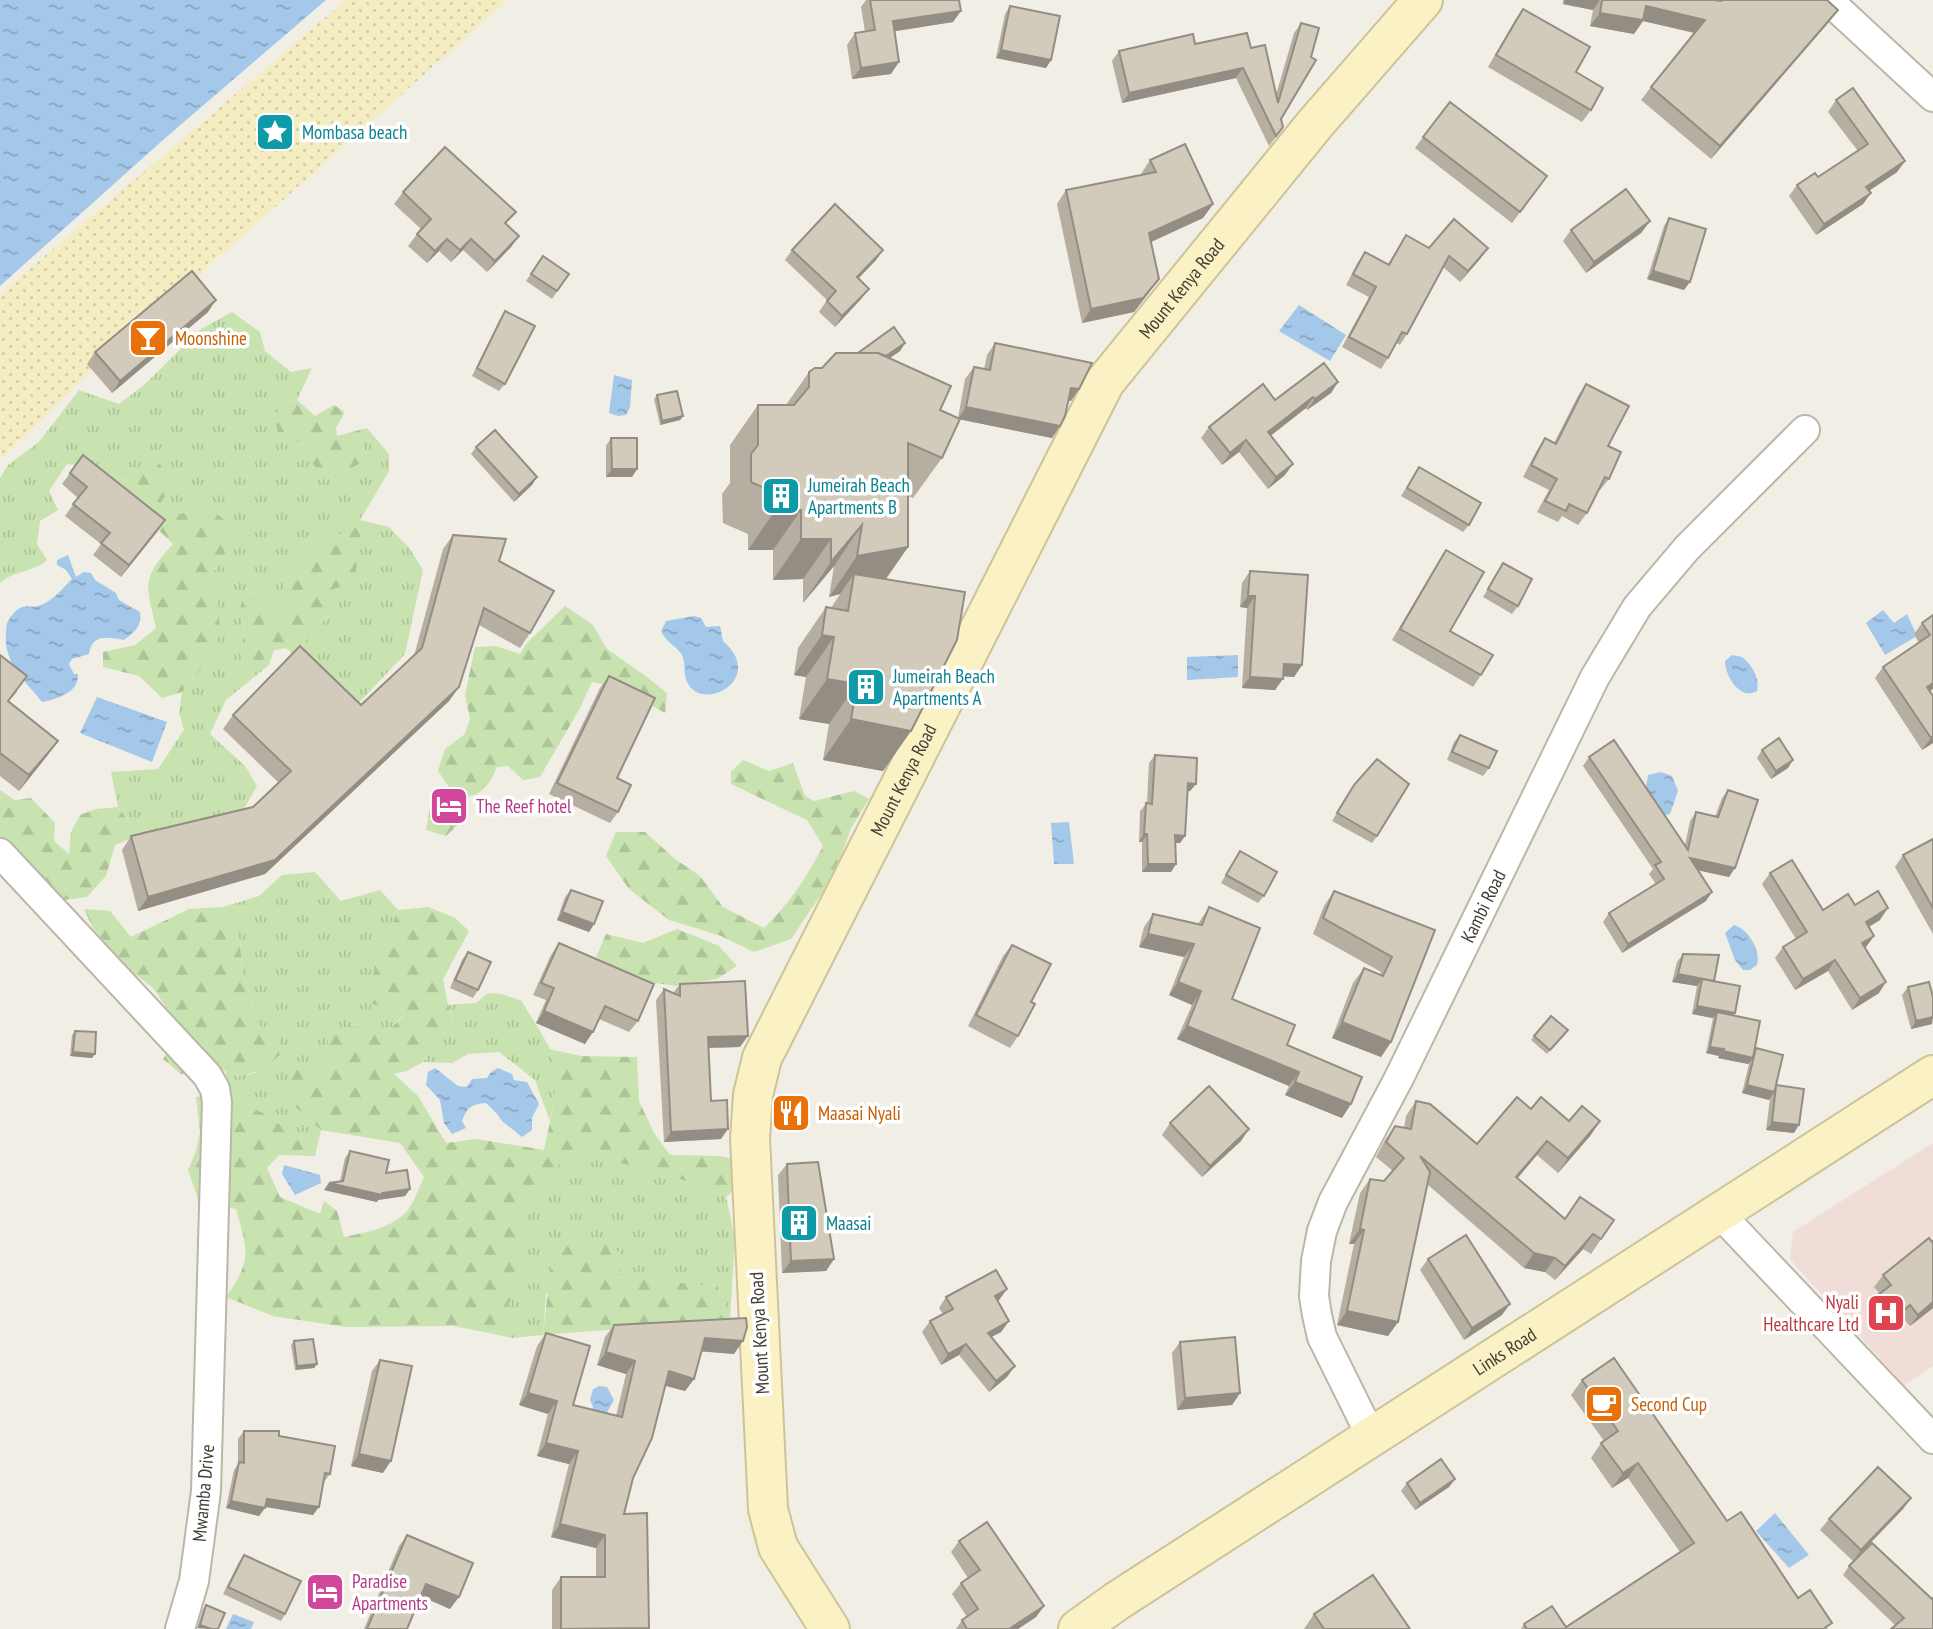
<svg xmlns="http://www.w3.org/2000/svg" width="1933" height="1629" viewBox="0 0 1933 1629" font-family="'PT Sans Narrow',sans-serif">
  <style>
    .medical { fill: #f1ddd8 }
    .grass { fill: url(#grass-tufts) }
    .forest { fill: url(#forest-firs) }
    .sand { fill: url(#sand-dots) }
    .water { fill: url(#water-ripples) }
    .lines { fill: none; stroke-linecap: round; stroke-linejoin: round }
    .minor-casing { stroke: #bcb6a8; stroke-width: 32 }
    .secondary-casing { stroke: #cec397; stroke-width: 42 }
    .minor { stroke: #fff; stroke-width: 28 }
    .secondary { stroke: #faf1c5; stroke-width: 38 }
    .wall { fill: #b5aea1 }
    .shaded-wall { fill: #938d83 }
    .building { fill: #d2cabb; stroke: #938d83; stroke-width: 2 }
    .labels { text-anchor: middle; stroke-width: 7; stroke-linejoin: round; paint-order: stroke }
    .culture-label { font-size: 19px; fill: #0d838f; stroke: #fff; text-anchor: start }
    .street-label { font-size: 19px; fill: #433e35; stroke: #fff }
    .food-label { font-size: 19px; fill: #c56008; stroke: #fff; text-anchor: start }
    .hotel-label { font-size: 19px; fill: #b23c85; stroke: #fff; text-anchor: start }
    .health-label { font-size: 19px; fill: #be3a42; stroke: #fff; text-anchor: end }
  </style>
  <defs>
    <pattern id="grass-tufts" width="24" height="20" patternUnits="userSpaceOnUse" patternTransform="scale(1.75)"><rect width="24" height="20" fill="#c8e3b0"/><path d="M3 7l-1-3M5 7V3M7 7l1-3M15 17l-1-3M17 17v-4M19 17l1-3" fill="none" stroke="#adc498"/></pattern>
    <pattern id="forest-firs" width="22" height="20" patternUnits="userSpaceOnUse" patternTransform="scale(1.75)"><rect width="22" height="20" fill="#c8e3b0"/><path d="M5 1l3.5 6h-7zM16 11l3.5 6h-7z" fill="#adc498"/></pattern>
    <pattern id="sand-dots" width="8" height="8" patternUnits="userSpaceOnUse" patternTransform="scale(1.75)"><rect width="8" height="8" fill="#f4edc2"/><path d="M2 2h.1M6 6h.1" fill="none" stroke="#d2cca7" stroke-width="1.8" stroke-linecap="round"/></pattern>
    <pattern id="water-ripples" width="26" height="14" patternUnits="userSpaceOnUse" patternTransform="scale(1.75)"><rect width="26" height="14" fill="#a4c8ea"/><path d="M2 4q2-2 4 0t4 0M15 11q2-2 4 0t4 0" fill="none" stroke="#87a4be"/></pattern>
  </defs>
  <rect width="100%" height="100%" fill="#f1eee5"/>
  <path class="medical" d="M1933 1143V1366L1904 1385 1790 1259 1793 1232Z"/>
  <g class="grass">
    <path d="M232 312 260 332 265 351 291 372 312 368 297 400 284 404 279 432 307 446 311 461 366 454 360 441 367 428 389 454V471L360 520 389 527 410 549 423 570 405 654 352 710 286 648 301 646 339 604 327 591 354 582 355 569 287 599V617L246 589 240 609 244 634 240 654 252 665H269L226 700 210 734 245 766 257 786 241 814 139 835 118 807 111 772 158 769 184 730 179 713 182 692 197 675 218 598 211 576 227 550 211 509 165 516 162 501C132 480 103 469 67 464L49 491 58 510 40 521 37 544 47 560C33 573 14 570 0 583V478L8 465 39 442 79 390 119 404 143 386 201 329Z"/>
    <path d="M315 872 341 901 380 890 398 910 375 964 403 1016 386 1032 329 1038 323 1067 289 1101 321 1130 315 1156C287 1127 261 1112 226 1095V1071C249 1081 264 1070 281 1054L276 1035 254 1022 251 998 242 972 240 940 223 907 259 896 282 875Z"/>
    <path d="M488 993 501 994 522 1001C531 1019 550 1043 554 1060 560 1078 553 1103 550 1121L535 1080 499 1052 468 1054 452 1063 423 1062 453 1020 448 1005 476 1003Z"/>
    <path d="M565 1152C619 1162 676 1173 726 1197L735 1238 730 1320 717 1285 695 1287 663 1281H634L618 1276 546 1294 543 1335 512 1338 494 1334 510 1301 523 1282 507 1206 543 1194Z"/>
  </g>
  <g class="forest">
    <path d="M297 400 315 416 334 405 345 412 336 428 337 436 367 428 360 441 366 454 365 461 325 481 311 461 307 446 278 432 274 416 284 404Z"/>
    <path d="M158 461 172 483 162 501 165 516 211 509 233 527 227 550 211 576 218 598 220 635 197 675 182 692 162 698 139 676 103 667V652L135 645 156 628C146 584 141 579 173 544L95 468 112 465 119 478 138 484V469Z"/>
    <path d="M360 520 361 541 354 582 328 591 339 604 301 646 274 650 269 665 252 666 242 661 240 654 244 634 240 609 245 589 287 616 284 578 302 560Z"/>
    <path d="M565 606 593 625 607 649 647 677 667 693 665 713 621 688 592 682 580 708 540 777 523 780 508 766 497 767C490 783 483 796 464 797L465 818 446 836 426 830 431 803 449 787 438 771 445 749 465 734 470 719 465 695 475 647 496 646 520 654 527 643Z"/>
    <path d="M743 760 769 771 793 763 805 796 814 801 854 791 869 799 851 828 842 854 822 893 791 939 754 952 721 936 669 920 629 889 606 856 616 832H645L675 859 700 876 723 907 764 928C789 904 807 877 823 846L807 820 731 784V772Z"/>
    <path d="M0 790 15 800 31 798 55 823 54 841 69 854 71 832 80 815 96 809 118 807 139 835 115 845 106 876 87 897 64 900 39 878 19 853 0 840Z"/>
    <path d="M223 907 240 940 242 972 251 998 254 1022 276 1035 281 1054 264 1069 238 1077 225 1071 181 1074 163 1059 182 1032 154 989 124 965 93 928 84 909 110 911 131 937 189 909Z"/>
    <path d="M428 907 455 918 469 931 443 979 448 1005 453 1020 423 1062 407 1071 394 1074 418 1096 446 1143 477 1139 544 1150C550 1119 563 1079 549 1049L581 1056 637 1057 639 1101 654 1133 670 1155 720 1156 739 1160 737 1187 726 1197C676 1173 619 1162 565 1153L544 1194 507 1206 521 1222 523 1283 510 1301 494 1334 454 1326 346 1327 273 1316 226 1297C252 1260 248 1251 236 1209L199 1202 188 1170 196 1151 200 1132 196 1097 226 1095 263 1113 295 1135 315 1156 279 1155 267 1168 280 1197 320 1214 324 1201 337 1211 344 1237C362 1233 387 1229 402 1216 413 1208 418 1189 424 1177L400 1143 321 1130 289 1101V1071L323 1067 329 1038 349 1026 386 1032 403 1017 369 1002 375 964 398 910Z"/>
    <path d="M677 929 719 946 737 966 717 979 676 986 630 979 596 957 606 934 643 943Z"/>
    <path d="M603 1238 623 1256 619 1277C635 1281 649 1279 665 1281 683 1283 699 1286 717 1285L730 1320 543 1335 550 1272 567 1246Z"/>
  </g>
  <path class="sand" d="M346 0H508L90 372 0 460V294Z"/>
  <g class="water">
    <path d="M0 0H326L163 140 0 286Z"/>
    <path d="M1299 305 1346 335 1330 361 1279 331Z"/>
    <path d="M614 375 632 380 630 407 626 415 618 416 609 413Z"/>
    <path d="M68 555 76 577 84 572 91 573 95 580 116 593 119 600 140 612C142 626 135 632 124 640 107 637 92 634 89 654L72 659 69 664 74 674H78C79 693 57 699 42 702 22 676 0 662 7 623 10 617 15 610 22 607 27 605 33 608 38 606 51 603 63 588 72 579L66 570 57 565V560Z"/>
    <path d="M1883 610 1894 623 1907 614 1917 636 1885 655 1866 623Z"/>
    <path d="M694 616 701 618 706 627 720 626 723 641C767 679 702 714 687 682 683 673 686 663 682 655 675 644 668 645 661 631L666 621Z"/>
    <path d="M1238 655V677L1187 680V657Z"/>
    <path d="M1732 655 1742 657C1752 665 1760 678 1757 691 1740 701 1725 676 1725 661Z"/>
    <path d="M97 697 167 722 152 762 80 733Z"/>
    <path d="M1661 772 1672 776 1678 791 1670 814 1661 816 1645 794 1648 775Z"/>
    <path d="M1069 822 1074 864H1054L1051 823Z"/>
    <path d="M1734 925C1748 929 1761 950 1757 965L1750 970H1743L1735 960 1725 933Z"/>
    <path d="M435 1068 458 1086 467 1087 472 1079 487 1078 491 1072 498 1068 512 1074 514 1080 527 1082 539 1104 532 1118V1130L522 1137 502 1121 497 1114 486 1103C471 1104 467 1108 462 1121L466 1128 452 1134 444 1123 440 1100 426 1085 428 1072Z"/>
    <path d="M284 1165 320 1175 321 1183 295 1195 282 1174Z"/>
    <path d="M599 1386 607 1387 614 1400 599 1426 591 1412 593 1407 590 1400 593 1389Z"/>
    <path d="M1775 1513 1809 1555 1789 1568 1756 1531Z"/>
    <path d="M233 1614 254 1622 251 1629H226Z"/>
  </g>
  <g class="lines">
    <g class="minor-casing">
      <g id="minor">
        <path d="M1828 0 1933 97"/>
        <path d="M0 853 207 1075 215 1089 217 1102 206 1491 194 1581 180 1629"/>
        <path d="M1718 1212 1933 1439"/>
        <path id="s1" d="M1372 1438 1322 1337 1317 1315 1314 1296 1316 1261 1322 1231 1333 1202 1398 1080 1595 677 1637 607 1687 548 1805 430"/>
      </g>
    </g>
    <g class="secondary-casing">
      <g id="secondary">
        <path id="s2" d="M830 1629 778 1547 768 1509 750 1138 753 1095 762 1058 1105 382 1315 124 1423 0"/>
        <path id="s3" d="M1078 1629 1117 1601 1933 1075"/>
      </g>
    </g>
    <use href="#minor" class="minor"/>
    <use href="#secondary" class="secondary"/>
  </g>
  <g class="wall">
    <path d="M866 0H959L953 22 894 31 891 74 852 79 847 45 855 33 865 32 861 7Z"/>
    <path d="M1563 0H1715L1828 23 1711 159 1641 100 1651 87 1694 33 1643 21 1634 34 1590 26 1593 10 1563 4Z"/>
    <path d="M1010 6 1051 60 1046 68 996 58 1005 14Z"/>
    <path d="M1523 9 1576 72 1591 110 1582 122 1488 67 1515 20Z"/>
    <path d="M1301 23 1281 119 1276 137 1269 146 1236 78 1122 103 1112 61 1119 51 1195 44 1251 48 1276 95 1294 33Z"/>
    <path d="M1836 100 1905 161 1897 172 1869 191 1871 193 1863 204 1816 235 1789 196 1797 185 1818 177 1858 151 1828 112Z"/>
    <path d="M1423 137 1547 176 1512 223 1415 148Z"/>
    <path d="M1150 160 1213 204 1203 218 1151 242 1149 293 1134 312 1082 323 1057 204 1066 190 1141 175V174Z"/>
    <path d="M403 192 507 225 519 236 511 247 487 272 463 250 451 262 439 251 427 263 408 246 421 229 394 204Z"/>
    <path d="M1669 218 1684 290 1647 279 1664 226Z"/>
    <path d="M1650 221 1641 233 1586 273 1563 241 1571 230Z"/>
    <path d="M1406 235 1429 248H1488L1480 259 1460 282 1443 267 1407 334 1400 345 1397 343 1388 358 1381 369 1342 347 1369 297 1346 285 1358 262 1365 252 1388 264Z"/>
    <path d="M792 250H883L876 260 858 279 869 289 861 299 835 327 819 312 827 300 785 260Z"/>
    <path d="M543 256 569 274 552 299 526 281Z"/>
    <path d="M505 311V384L499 391 472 376 500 319Z"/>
    <path d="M208 312 112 393 87 364 95 352Z"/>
    <path d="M905 343 900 351 890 358 940 410 958 418 965 379 974 367 984 369 987 355 995 343 1071 401H1069L1060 426 1052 438 959 419 942 458 913 498 908 496V547L886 579 911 731 883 771 823 760 829 724 799 719 806 677 794 675 798 648 826 607 831 608 840 594 829 597 834 566 803 603V579L773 580V550H748V534L723 523 722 494 730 483V445L758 405H786L809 372 858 353Z"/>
    <path d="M1338 382 1331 393 1307 410 1306 408 1270 436 1285 475 1268 489 1239 452 1222 465 1201 438 1209 427 1275 400Z"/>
    <path d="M1586 384 1608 446 1609 479 1600 490H1599L1587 513 1578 525 1562 516 1558 522 1537 512 1549 490 1523 477 1537 450 1545 438 1554 443 1578 396Z"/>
    <path d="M657 395 683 416 680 420 660 425 654 399Z"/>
    <path d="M611 438 637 469 632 477H606V446Z"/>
    <path d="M476 447 537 477 532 485 514 502 471 454Z"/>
    <path d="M1419 467 1469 525 1463 532 1401 496Z"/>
    <path d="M70 473 165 520 121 577 93 555 101 544 65 516 78 498 62 484Z"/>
    <path d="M453 535 499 561 530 633 520 648 479 625 459 687 449 701 265 874 138 911 122 850 131 836 253 807 279 783 223 729 233 715 361 705 414 656 443 549Z"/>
    <path d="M1446 550 1450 631 1481 675 1473 687 1392 640 1438 562Z"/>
    <path d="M1503 563 1518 606 1512 614 1483 597Z"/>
    <path d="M1250 571 1302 665 1294 677 1283 676 1275 690 1242 688 1247 608 1240 607 1242 583Z"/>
    <path d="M1933 615V689L1930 691 1933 696V743L1922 750 1875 678 1883 667 1919 643 1914 634 1922 623Z"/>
    <path d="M0 655 17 692 8 702 58 741 47 756 19 791 0 776Z"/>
    <path d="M609 676 617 778 618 812 610 823 549 794 600 688Z"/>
    <path d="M1460 735 1489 768 1483 776 1447 760 1454 742Z"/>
    <path d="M1762 750 1788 768 1771 779 1757 758Z"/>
    <path d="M1155 755 1196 784 1190 791H1187L1185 836 1180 843H1176V864L1171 872H1142V842H1139L1140 811 1147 803 1149 763Z"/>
    <path d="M1589 757 1685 845 1690 821 1696 812 1715 817 1722 798 1728 790 1729 877 1697 870 1706 901 1622 953 1603 922 1609 913 1656 884 1649 874 1653 869 1583 766Z"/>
    <path d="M1354 785 1377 836 1372 843 1332 821Z"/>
    <path d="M1933 839V934L1895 867 1903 855Z"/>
    <path d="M1240 851 1264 896 1258 903 1221 883Z"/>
    <path d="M1770 873 1823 910 1855 905 1880 920 1869 927 1874 936 1865 948 1879 993 1852 1010 1828 971 1795 990 1775 958 1783 947 1796 939 1762 884Z"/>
    <path d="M571 890 594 924 589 932 557 920 565 897Z"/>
    <path d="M1334 891 1435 930 1391 1042 1381 1057 1332 1038 1353 983 1364 968 1380 975 1381 972 1313 934 1324 906Z"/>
    <path d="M1209 907 1232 999 1287 1045 1342 1118 1285 1095 1289 1086 1177 1039 1192 1005 1169 995 1184 957 1139 947 1144 927 1153 914 1198 924Z"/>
    <path d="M559 943 638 1021 629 1032 599 1019 585 1044 536 1023 546 1000 533 995 551 955Z"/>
    <path d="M1012 945 1031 1002 1018 1036 1010 1048 968 1026 1003 956Z"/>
    <path d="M468 952 478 990 473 998 450 988 462 960Z"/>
    <path d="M1683 954 1713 981 1735 1013 1733 1015 1776 1085 1794 1133 1766 1130 1770 1098 1769 1100 1742 1093 1749 1064 1718 1058 1719 1056 1706 1053 1713 1018 1692 1014 1697 986 1672 982 1677 962Z"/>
    <path d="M680 984 740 1047 708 1048 711 1101 721 1139 664 1142 656 1000 664 989 673 993Z"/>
    <path d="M1908 987 1933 997 1932 1024 1911 1029 1902 995Z"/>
    <path d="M75 1031 92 1058 70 1056 72 1035Z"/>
    <path d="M1565 1034 1547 1054 1531 1040 1534 1036Z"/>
    <path d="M1416 1101 1477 1144 1531 1109 1569 1121H1600L1590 1136 1558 1173 1537 1155 1517 1178 1565 1219 1614 1220 1591 1254 1583 1249 1555 1280 1545 1272 1524 1268 1428 1185 1398 1322 1388 1336 1337 1325 1354 1244H1349L1360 1193 1370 1179 1384 1181 1393 1171 1376 1157 1385 1140 1395 1126 1404 1128 1406 1116Z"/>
    <path d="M1170 1123 1241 1141 1202 1177 1162 1135Z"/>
    <path d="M350 1151 410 1189 405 1196 378 1200 377 1202 324 1190 329 1183 340 1181 345 1158Z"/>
    <path d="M787 1164 834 1259 826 1271 782 1273 778 1175Z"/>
    <path d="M1933 1241V1308L1910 1326 1901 1316 1887 1328 1870 1307 1880 1294 1874 1287 1883 1275Z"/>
    <path d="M1428 1259 1502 1315 1464 1340 1420 1270Z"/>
    <path d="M1007 1289 998 1301 1009 1321 1001 1332 991 1337 1007 1377 989 1392 959 1355 941 1365 922 1332 930 1321 943 1314 939 1308 946 1297Z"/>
    <path d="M614 1325 734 1354 701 1351 694 1379 685 1391 665 1386 633 1478 624 1514 649 1628 648 1629H552V1590L561 1577H596V1548L551 1537 569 1464 537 1456 548 1414 519 1405 537 1346 546 1333 573 1405 616 1416 626 1374 597 1365 605 1337Z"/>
    <path d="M294 1341 317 1364 314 1368 295 1370 291 1345Z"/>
    <path d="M1180 1342 1240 1393 1232 1405 1177 1410 1172 1353Z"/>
    <path d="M380 1360 383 1473 351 1466 372 1371Z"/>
    <path d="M1582 1380 1727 1521 1828 1629H1521L1524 1624 1566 1627 1680 1552 1628 1478 1612 1488 1591 1458 1601 1443 1604 1441 1571 1395Z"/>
    <path d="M244 1431 279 1436 330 1474 324 1482 313 1515 265 1507 259 1516 226 1508 234 1470 238 1464V1439Z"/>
    <path d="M1455 1479 1449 1487 1415 1510 1401 1491 1407 1483Z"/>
    <path d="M1903 1509 1853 1561 1820 1530 1829 1519Z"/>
    <path d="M407 1535 450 1609 421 1596 407 1629H364L399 1546Z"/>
    <path d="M959 1541 1044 1606 1036 1617 1018 1629H956L962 1620 967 1617 952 1594 961 1583 968 1578 951 1552Z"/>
    <path d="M244 1555 285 1614 281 1621 223 1594 239 1562Z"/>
    <path d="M1849 1566 1932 1599 1895 1625 1843 1575Z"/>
    <path d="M206 1605 218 1629 197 1628 203 1609Z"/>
    <path d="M1314 1614 1410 1629H1304Z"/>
  </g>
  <g class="shaded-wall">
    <path d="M1565 0H1600L1593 10 1563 4Z"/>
    <path d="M1646 6 1705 20 1696 33 1643 21 1634 34 1590 26 1600 13Z"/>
    <path d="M1838 10 1828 23 1711 159 1720 146Z"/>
    <path d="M961 11 953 22 884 33 893 21Z"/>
    <path d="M1001 50 1051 60 1046 68 996 58Z"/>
    <path d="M899 62 891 74 852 79 861 68Z"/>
    <path d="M1243 68 1236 78 1122 103 1129 93Z"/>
    <path d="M1905 161 1897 172 1858 198 1866 187Z"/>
    <path d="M1871 193 1863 204 1816 235 1824 224Z"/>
    <path d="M1213 204 1203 218 1140 247 1149 233Z"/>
    <path d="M1650 221 1641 233 1586 273 1594 262Z"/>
    <path d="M519 236 511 247 487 272 495 261Z"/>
    <path d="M447 239 439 251 427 263 435 251Z"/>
    <path d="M471 239 463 250 451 262 460 250Z"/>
    <path d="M1488 248 1480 259 1460 282 1468 271Z"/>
    <path d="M883 250 876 260 849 288 857 277Z"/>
    <path d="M1653 271 1690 282 1684 290 1647 279Z"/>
    <path d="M1159 279 1134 312 1082 323 1091 309Z"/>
    <path d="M869 289 861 299 835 327 842 316Z"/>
    <path d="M216 300 208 312 112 393 120 381Z"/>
    <path d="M905 343 900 351 861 378 867 371Z"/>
    <path d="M1338 382 1331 393 1307 410 1315 399Z"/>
    <path d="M1071 388 1079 389 1071 401 1063 399Z"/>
    <path d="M1313 397 1306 408 1260 444 1268 432Z"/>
    <path d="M966 407 1060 426 1052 438 958 419Z"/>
    <path d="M683 416 680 420 660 425 662 421Z"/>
    <path d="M1246 440 1239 452 1222 465 1230 453Z"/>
    <path d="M1293 464 1285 475 1268 489 1276 477Z"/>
    <path d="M612 469H637L632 477H606Z"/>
    <path d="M537 477 532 485 514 502 519 494Z"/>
    <path d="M776 509 801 510 773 550H748Z"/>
    <path d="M165 520 157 532 121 577 129 565Z"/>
    <path d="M862 525 834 566 803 603 831 562Z"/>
    <path d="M801 539H831L803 579 773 580Z"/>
    <path d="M908 547 880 587 854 574 840 594 829 597 857 556Z"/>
    <path d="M1248 596H1255L1247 608 1240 607Z"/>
    <path d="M822 635 834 637 806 677 794 675Z"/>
    <path d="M1284 664 1302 665 1294 677 1276 676Z"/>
    <path d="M1250 677 1283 679 1275 690 1242 688Z"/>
    <path d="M827 679 857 684 829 724 799 719Z"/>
    <path d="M1933 683V689L1919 698 1927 687Z"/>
    <path d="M459 687 449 701 265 874 138 911 148 897Z"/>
    <path d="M851 719 911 731 883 771 823 760Z"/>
    <path d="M1933 736V743L1922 750 1931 738Z"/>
    <path d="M58 741 47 756 19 791 29 775Z"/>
    <path d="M1793 760 1788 768 1771 779 1776 771Z"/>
    <path d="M1188 783 1196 784 1190 791H1182Z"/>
    <path d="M1144 834H1147L1142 842H1139Z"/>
    <path d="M1175 835 1185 836 1180 843H1170Z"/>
    <path d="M1690 858 1735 868 1729 877 1683 867Z"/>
    <path d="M1148 864H1176L1171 872H1142Z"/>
    <path d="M1712 892 1706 901 1622 953 1628 944Z"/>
    <path d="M1888 908 1880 920 1858 933 1866 922Z"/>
    <path d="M562 912 594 924 589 932 557 920Z"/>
    <path d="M1148 934 1194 944 1184 957 1139 947Z"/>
    <path d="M1874 936 1866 947 1854 954 1862 943Z"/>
    <path d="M1835 960 1828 971 1795 990 1803 979Z"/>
    <path d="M1678 974 1714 981 1702 979 1697 986 1672 982Z"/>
    <path d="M1178 982 1201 991 1192 1005 1169 995Z"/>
    <path d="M1886 982 1879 993 1852 1010 1860 998Z"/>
    <path d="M1697 1006 1735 1013 1729 1021 1717 1012 1713 1018 1692 1014Z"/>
    <path d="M544 1011 593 1032 585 1044 536 1023Z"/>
    <path d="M1933 1017 1932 1024 1911 1029 1916 1021Z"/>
    <path d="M1342 1022 1391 1042 1381 1057 1332 1038Z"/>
    <path d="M1187 1026 1299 1072 1289 1086 1177 1039Z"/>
    <path d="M748 1036 740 1047 700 1048 708 1037Z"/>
    <path d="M1710 1047 1724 1049 1719 1056 1706 1053Z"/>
    <path d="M1723 1051 1753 1058 1748 1064 1718 1058Z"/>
    <path d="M73 1052 95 1054 92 1058 70 1056Z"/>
    <path d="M1295 1082 1351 1104 1342 1118 1285 1095Z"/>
    <path d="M1747 1085 1774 1092 1769 1100 1742 1093Z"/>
    <path d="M1600 1121 1590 1136 1558 1173 1568 1158Z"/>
    <path d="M1772 1122 1799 1125 1794 1133 1766 1130Z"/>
    <path d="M728 1129 721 1139 664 1142 671 1132Z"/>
    <path d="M1249 1129 1241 1141 1202 1177 1210 1166Z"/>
    <path d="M1547 1141 1537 1155 1506 1192 1516 1177Z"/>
    <path d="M329 1183 410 1189 405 1196 378 1200 377 1202 324 1190Z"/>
    <path d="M1360 1229 1364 1230 1354 1244H1349Z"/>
    <path d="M1593 1234 1583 1249 1555 1280 1565 1266Z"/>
    <path d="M1534 1253 1555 1258 1545 1272 1524 1268Z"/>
    <path d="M834 1259 826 1271 782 1273 791 1261Z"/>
    <path d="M1007 1289 999 1300 987 1307 995 1296Z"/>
    <path d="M1933 1302V1308L1910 1326 1918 1315Z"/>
    <path d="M1510 1304 1502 1315 1464 1340 1472 1328Z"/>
    <path d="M1910 1305 1901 1316 1887 1328 1895 1317Z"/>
    <path d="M1347 1311 1398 1322 1388 1336 1337 1325Z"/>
    <path d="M1009 1321 1001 1332 980 1343 988 1333Z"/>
    <path d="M705 1338 743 1341 734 1354 696 1351Z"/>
    <path d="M966 1344 959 1355 941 1365 948 1354Z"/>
    <path d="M606 1352 635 1361 626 1374 597 1365Z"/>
    <path d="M317 1364 314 1368 295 1370 297 1366Z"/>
    <path d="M1015 1366 1007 1377 989 1392 996 1381Z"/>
    <path d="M669 1371 694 1379 685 1391 660 1384Z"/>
    <path d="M528 1393 557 1401 548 1414 519 1405Z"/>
    <path d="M1240 1393 1232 1405 1177 1410 1185 1398Z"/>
    <path d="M546 1443 578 1451 569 1464 537 1456Z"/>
    <path d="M359 1454 391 1461 383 1473 351 1466Z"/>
    <path d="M1638 1463 1628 1478 1612 1488 1623 1473Z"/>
    <path d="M1455 1479 1449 1487 1415 1510 1420 1503Z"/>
    <path d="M1911 1498 1903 1509 1853 1561 1861 1550Z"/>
    <path d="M267 1499 319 1507 313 1515 261 1506Z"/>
    <path d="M231 1501 265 1508 259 1516 226 1508Z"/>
    <path d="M560 1524 605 1535 596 1548 551 1537Z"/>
    <path d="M426 1584 459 1597 450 1609 418 1595Z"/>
    <path d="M1044 1606 1036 1617 1018 1629H1009Z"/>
    <path d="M200 1625 211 1629 197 1628Z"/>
  </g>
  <g class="building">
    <path d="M870 0H959L961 11 893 21 899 62 861 68 855 33 875 30Z"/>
    <path d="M1602 0H1715L1721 1 1722 0H1827L1838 10 1720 146 1651 87 1705 20 1646 6 1643 20 1600 13Z"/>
    <path d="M1010 6 1060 16 1051 60 1001 50Z"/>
    <path d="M1523 9 1590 47 1576 72 1603 88 1591 110 1496 55Z"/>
    <path d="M1301 23 1319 28 1311 57 1316 60 1281 119 1283 127 1276 136 1243 68 1129 93 1119 51 1193 34 1195 44 1247 33 1251 48 1265 45 1278 103Z"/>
    <path d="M1853 88 1905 161 1866 187 1871 193 1824 224 1797 185 1815 173 1818 177 1868 144 1836 100Z"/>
    <path d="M1450 102 1547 176 1520 212 1423 137Z"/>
    <path d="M1185 144 1213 204 1149 233 1159 279 1143 298 1091 309 1066 190 1156 172 1150 160Z"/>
    <path d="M445 147 516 212 505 223 519 236 495 261 471 239 460 250 447 239 435 251 417 234 431 219 403 192Z"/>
    <path d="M1626 189 1650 221 1594 262 1571 230Z"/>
    <path d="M835 204 883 250 857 277 869 289 842 316 827 301 836 291 792 250Z"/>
    <path d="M1669 218 1706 229 1690 282 1653 271Z"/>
    <path d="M1454 219 1488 248 1468 271 1449 256 1407 334 1402 332 1388 358 1349 337 1376 287 1353 274 1365 252 1389 265 1406 235 1429 248Z"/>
    <path d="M543 256 569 274 557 291 531 274Z"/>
    <path d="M192 271 216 300 120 381 95 352Z"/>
    <path d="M505 311 535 326 505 384 477 368Z"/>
    <path d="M894 327 905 343 886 356 878 353H858Z"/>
    <path d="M995 343 1092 363 1079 389 1071 388 1065 416 1060 426 966 407 974 367 990 370Z"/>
    <path d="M836 353H878L951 386 940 410 960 419 942 458 908 443V547L857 556 862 525 831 562V539H801V510L776 509V493L751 482V454L758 445V405H794L809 387V372L815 368H822Z"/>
    <path d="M1324 363 1338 382 1315 399 1313 397 1268 432 1293 464 1276 477 1246 440 1230 453 1209 427 1263 384 1275 400Z"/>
    <path d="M1586 384 1629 406 1608 446 1621 452 1609 479 1605 477 1587 513 1569 504 1566 511 1545 501 1557 479 1531 465 1545 438 1556 444Z"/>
    <path d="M677 391 683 416 662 421 657 395Z"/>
    <path d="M495 430 537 477 519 494 476 447Z"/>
    <path d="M611 438H637V469H612Z"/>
    <path d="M83 455 165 520 129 565 101 543 110 533 73 504 87 487 70 473Z"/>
    <path d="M1419 467 1481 503 1469 525 1407 488Z"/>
    <path d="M453 535 506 539 499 561 554 591 530 633 484 608 459 687 275 860 148 897 131 836 253 807 291 771 233 715 300 646 361 705 422 648Z"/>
    <path d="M1446 550 1484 572 1450 631 1493 655 1481 675 1400 629Z"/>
    <path d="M1503 563 1532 579 1518 606 1488 589Z"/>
    <path d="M1250 571 1308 575 1302 665 1284 664 1283 679 1250 677 1255 596H1248Z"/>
    <path d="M854 574 965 592 957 640 911 731 851 719 857 684 827 679 834 637 822 635 826 607 848 611Z"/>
    <path d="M1933 615V683L1927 687 1933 696V736L1931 738 1883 667 1930 635 1922 623Z"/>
    <path d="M0 655 27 676 8 701 58 741 29 775 0 753Z"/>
    <path d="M609 676 655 698 617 778 631 785 618 812 557 783Z"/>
    <path d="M1460 735 1497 751 1489 768 1452 752Z"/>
    <path d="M1779 738 1793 760 1776 771 1762 750Z"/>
    <path d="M1614 740 1688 850 1696 812 1718 817 1728 790 1758 800 1735 868 1690 858 1712 892 1628 944 1609 913 1664 879 1655 865 1661 862 1589 757Z"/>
    <path d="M1155 755 1197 758 1196 784 1188 783 1185 836 1175 835 1176 864H1148L1147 834H1144L1146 803 1152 804Z"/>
    <path d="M1377 759 1409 784 1377 836 1337 813 1354 785Z"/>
    <path d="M1933 839V908L1903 855Z"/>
    <path d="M1240 851 1277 872 1264 896 1226 875Z"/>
    <path d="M1792 860 1823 910 1848 894 1855 905 1878 891 1888 908 1866 922 1874 936 1862 943 1886 982 1860 998 1835 960 1803 979 1783 947 1807 932 1770 873Z"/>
    <path d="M571 890 603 901 594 924 562 912Z"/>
    <path d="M1334 891 1435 930 1391 1042 1342 1022 1364 968 1383 976 1392 957 1323 918Z"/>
    <path d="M1209 907 1260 928 1232 999 1295 1025 1287 1045 1362 1077 1351 1104 1295 1082 1299 1072 1187 1026 1201 991 1178 982 1194 944 1148 934 1153 914 1202 925Z"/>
    <path d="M559 943 654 984 638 1021 605 1006 593 1032 544 1011 554 988 541 983Z"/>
    <path d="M1012 945 1051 964 1031 1002 1035 1004 1018 1036 976 1015Z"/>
    <path d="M468 952 491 962 478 990 455 980Z"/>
    <path d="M1683 954 1719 955 1714 981 1678 974Z"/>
    <path d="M1702 979 1740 986 1735 1013 1697 1006Z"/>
    <path d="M745 981 748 1036 708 1037 711 1101 727 1100 728 1129 671 1132 664 989 680 996V984Z"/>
    <path d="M1929 982 1933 997V1017L1916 1021 1908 987Z"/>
    <path d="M1717 1012 1760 1021 1753 1058 1723 1051 1724 1049 1710 1047Z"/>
    <path d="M1551 1016 1568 1030 1550 1050 1534 1036Z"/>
    <path d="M75 1031 96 1032 95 1054 73 1052Z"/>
    <path d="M1756 1048 1783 1055 1776 1085 1804 1089 1799 1125 1772 1122 1776 1086 1774 1092 1747 1085Z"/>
    <path d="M1209 1086 1249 1129 1210 1166 1170 1123Z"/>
    <path d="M1517 1097 1531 1109 1541 1097 1569 1121 1582 1106 1600 1121 1568 1158 1547 1141 1516 1177 1565 1219 1580 1197 1614 1220 1601 1239 1593 1234 1565 1266 1555 1258 1534 1253 1420 1156 1430 1172 1398 1322 1347 1311 1364 1230 1360 1229 1370 1179 1384 1181 1404 1158 1386 1142 1395 1126 1411 1129 1416 1101 1430 1104 1477 1144Z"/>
    <path d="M350 1151 389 1160 386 1173 407 1170 410 1189 382 1193V1195L329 1183 343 1181Z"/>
    <path d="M818 1162 834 1259 791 1261 787 1164Z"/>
    <path d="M1466 1235 1510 1304 1472 1328 1428 1259Z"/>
    <path d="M1929 1238 1932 1242 1933 1241V1302L1918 1315 1910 1305 1895 1317 1878 1295 1891 1285 1883 1275Z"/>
    <path d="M996 1270 1007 1289 995 1296 1009 1321 988 1333 1015 1366 996 1381 966 1344 948 1354 930 1321 953 1309 946 1297Z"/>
    <path d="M746 1318 747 1327 743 1341 705 1338 694 1379 669 1371 652 1438 633 1478 624 1514 647 1513 649 1628 561 1629V1577H605V1535L560 1524 578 1451 546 1443 557 1401 528 1393 546 1333 590 1346 573 1405 622 1417 635 1361 606 1352 614 1325Z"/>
    <path d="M1235 1337 1240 1393 1185 1398 1180 1342Z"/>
    <path d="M313 1339 317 1364 297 1366 294 1341Z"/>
    <path d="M1614 1358 1727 1521 1741 1512 1798 1598 1810 1590 1832 1623 1823 1629H1527L1524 1624 1552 1606 1566 1627 1694 1543 1638 1463 1623 1473 1601 1443 1618 1431 1582 1380Z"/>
    <path d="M380 1360 412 1366 391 1461 359 1454Z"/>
    <path d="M244 1431H279V1436L335 1446 330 1474 325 1473 319 1507 267 1499 265 1508 231 1501 239 1462 244 1463Z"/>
    <path d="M1441 1459 1455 1479 1420 1503 1407 1483Z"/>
    <path d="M1878 1467 1911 1498 1861 1550 1829 1519Z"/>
    <path d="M987 1522 1044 1606 1009 1629H967L962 1620 978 1609 961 1583 980 1570 959 1541Z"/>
    <path d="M407 1535 473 1563 459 1597 426 1584 407 1629H367Z"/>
    <path d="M1872 1543 1932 1599 1933 1598V1629H1891L1904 1618 1849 1566Z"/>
    <path d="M244 1555 301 1581 285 1614 228 1587Z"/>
    <path d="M1373 1575 1410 1629H1324L1314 1614Z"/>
    <path d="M206 1605 225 1613 218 1629H211L200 1625Z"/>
  </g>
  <defs>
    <g id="sight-square" transform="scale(2.0125)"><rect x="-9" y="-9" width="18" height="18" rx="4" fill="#0f9aa8" stroke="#fff"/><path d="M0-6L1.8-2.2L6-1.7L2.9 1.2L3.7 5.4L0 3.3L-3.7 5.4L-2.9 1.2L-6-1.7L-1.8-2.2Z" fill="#fff"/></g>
    <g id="bar-square" transform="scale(2.0125)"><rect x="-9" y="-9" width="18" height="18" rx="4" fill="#e8710a" stroke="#fff"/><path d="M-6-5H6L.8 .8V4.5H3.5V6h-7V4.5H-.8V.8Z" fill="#fff"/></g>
    <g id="building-square" transform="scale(2.0125)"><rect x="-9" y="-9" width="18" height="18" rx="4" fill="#0f9aa8" stroke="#fff"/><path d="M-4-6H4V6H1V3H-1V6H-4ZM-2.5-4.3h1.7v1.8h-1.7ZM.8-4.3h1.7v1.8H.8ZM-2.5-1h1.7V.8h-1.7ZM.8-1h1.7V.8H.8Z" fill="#fff"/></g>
    <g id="hotel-square" transform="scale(2.0125)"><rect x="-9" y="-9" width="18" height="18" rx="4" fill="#d1479c" stroke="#fff"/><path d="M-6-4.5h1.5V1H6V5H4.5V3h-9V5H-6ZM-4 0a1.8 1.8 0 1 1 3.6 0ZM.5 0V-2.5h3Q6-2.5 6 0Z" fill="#fff"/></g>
    <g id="restaurant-square" transform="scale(2.0125)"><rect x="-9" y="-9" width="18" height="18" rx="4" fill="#e8710a" stroke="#fff"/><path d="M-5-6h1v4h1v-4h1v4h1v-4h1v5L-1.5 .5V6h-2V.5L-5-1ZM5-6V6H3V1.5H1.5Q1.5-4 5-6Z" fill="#fff"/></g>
    <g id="hospital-square" transform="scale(2.0125)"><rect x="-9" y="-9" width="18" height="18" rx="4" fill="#e0444e" stroke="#fff"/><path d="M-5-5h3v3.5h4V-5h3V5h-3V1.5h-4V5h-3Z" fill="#fff"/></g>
    <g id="cafe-square" transform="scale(2.0125)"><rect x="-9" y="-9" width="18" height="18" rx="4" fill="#e8710a" stroke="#fff"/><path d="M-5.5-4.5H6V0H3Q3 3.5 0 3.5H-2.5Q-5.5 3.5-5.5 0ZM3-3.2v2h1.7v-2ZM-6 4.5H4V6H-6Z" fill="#fff"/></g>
  </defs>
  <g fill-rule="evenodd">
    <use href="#sight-square" x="275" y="132"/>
    <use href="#bar-square" x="148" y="338"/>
    <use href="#building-square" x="781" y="496"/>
    <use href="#building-square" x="866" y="687"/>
    <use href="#hotel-square" x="449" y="806"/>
    <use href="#restaurant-square" x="791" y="1113"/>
    <use href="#building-square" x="799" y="1223"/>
    <use href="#hospital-square" x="1886" y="1313"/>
    <use href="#cafe-square" x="1604" y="1404"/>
    <use href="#hotel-square" x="325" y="1592"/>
  </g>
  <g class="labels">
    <g class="culture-label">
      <text x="302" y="139">Mombasa beach</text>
      <text x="808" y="492">Jumeirah Beach<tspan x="808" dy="22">Apartments B</tspan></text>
      <text x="893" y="683">Jumeirah Beach<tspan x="893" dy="22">Apartments A</tspan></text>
      <text x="826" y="1230">Maasai</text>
    </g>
    <g class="street-label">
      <text dy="7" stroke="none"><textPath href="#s2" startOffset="1468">Mount Kenya Road</textPath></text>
      <text dy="7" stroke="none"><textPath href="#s2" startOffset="901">Mount Kenya Road</textPath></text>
      <text dy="7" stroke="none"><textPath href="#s1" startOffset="583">Kambi Road</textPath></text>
      <text transform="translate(759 1333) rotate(-93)" y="7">Mount Kenya Road</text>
      <text dy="7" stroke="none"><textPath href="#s3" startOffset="509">Links Road</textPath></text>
      <text transform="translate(203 1493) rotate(-85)" y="7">Mwamba Drive</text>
    </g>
    <g class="food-label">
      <text x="175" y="345">Moonshine</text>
      <text x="818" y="1120">Maasai Nyali</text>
      <text x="1631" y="1411">Second Cup</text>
    </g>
    <g class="hotel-label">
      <text x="476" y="813">The Reef hotel</text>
      <text x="352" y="1588">Paradise<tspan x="352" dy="22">Apartments</tspan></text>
    </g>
    <g class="health-label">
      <text x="1859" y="1309">Nyali<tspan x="1859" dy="22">Healthcare Ltd</tspan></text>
    </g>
  </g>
</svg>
